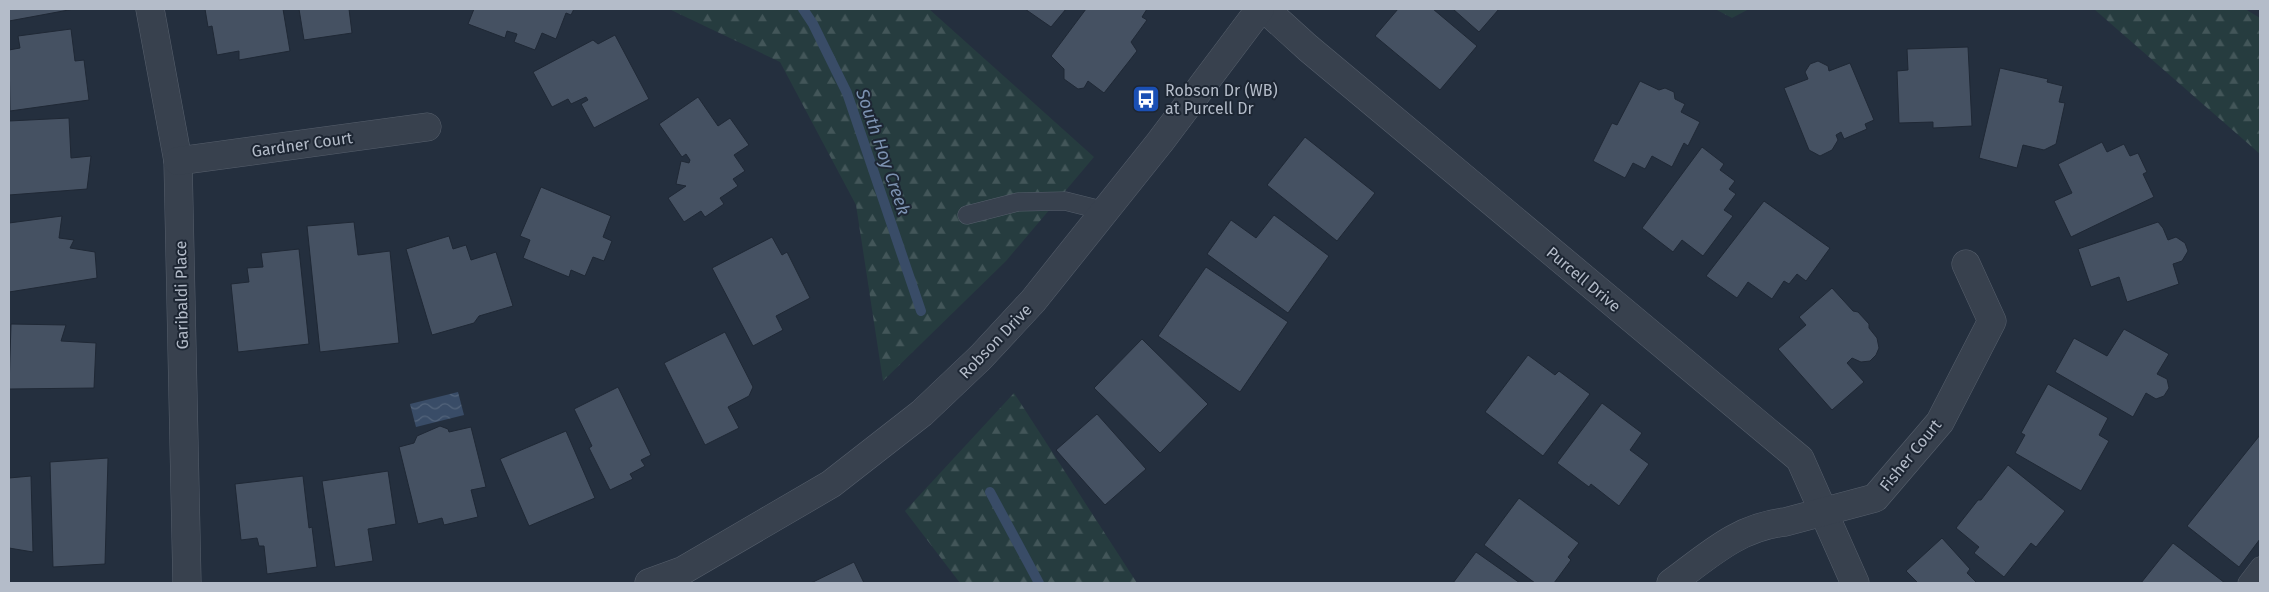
<svg xmlns="http://www.w3.org/2000/svg" width="2269" height="592" viewBox="0 0 2269 592" font-family="'Fira Sans',sans-serif">
  <style>
    .forest { fill: url(#forest-firs) }
    .water { fill: url(#water-waves) }
    .lines { fill: none; stroke-linecap: round; stroke-linejoin: round }
    .stream { stroke: #394c67; stroke-width: 10 }
    .building { fill: #455162; stroke: #1f2835 }
    .service-casing { stroke: #565f6c; stroke-width: 19 }
    .minor-casing { stroke: #565f6c; stroke-width: 29 }
    .tertiary-casing { stroke: #565f6c; stroke-width: 29 }
    .service { stroke: #38414e; stroke-width: 18 }
    .minor { stroke: #38414e; stroke-width: 28 }
    .tertiary { stroke: #38414e; stroke-width: 28 }
    .labels { text-anchor: middle; stroke-width: 4; stroke-linejoin: round; paint-order: stroke }
    .poi-label { font-size: 16px; fill: #b4bcc9; stroke: #1d2633; text-anchor: start }
    .street-label { font-size: 16px; fill: #b4bcc9; stroke: #1d2633 }
    .water-label { font-size: 18px; font-style: italic; fill: #7c92b1; stroke: #1d2633 }
  </style>
  <defs>
    <pattern id="forest-firs" width="22" height="20" patternUnits="userSpaceOnUse" patternTransform="scale(1.25)"><rect width="22" height="20" fill="#263c3f"/><path d="M5 1l3.5 6h-7zM16 11l3.5 6h-7z" fill="#435659"/></pattern>
    <pattern id="water-waves" width="16" height="10" patternUnits="userSpaceOnUse" patternTransform="scale(1.25)"><rect width="16" height="10" fill="#394c67"/><path d="M0 5q4-4 8 0t8 0" fill="none" stroke="#53647b"/></pattern>
  </defs>
  <rect width="100%" height="100%" fill="#242f3e"/>
  <g class="forest">
    <path d="M669 9H929L1094 157 1006 261 883 381 856 205 780 62Z"/>
    <path d="M1715 9H1749L1732 18Z"/>
    <path d="M2094 9H2245L2260 18V154Z"/>
    <path d="M1014 393 1137 583H960L905 511Z"/>
  </g>
  <path class="water" d="M458 392 464 415 416 427 410 404Z"/>
  <g class="lines">
    <g class="stream">
      <path d="M803 9 813 24 847 93 921 311"/>
      <path d="M990 492 1039 583"/>
    </g>
  </g>
  <g class="building">
    <path d="M9 9H74L9 21Z"/>
    <path d="M205 9H283L290 51 239 60V51L217 55 212 26 208 27Z"/>
    <path d="M299 9H349L352 33 304 40Z"/>
    <path d="M474 9H574L571 15 566 13 556 39 542 33 535 50 514 42 517 34 507 31 505 38 468 24Z"/>
    <path d="M1025 9H1066L1051 27Z"/>
    <path d="M1086 9H1147L1142 17 1147 20 1131 42 1137 51 1104 93 1088 81 1084 88 1078 89 1064 79V69L1051 56Z"/>
    <path d="M1398 9H1433L1477 46 1440 90 1375 36Z"/>
    <path d="M1453 9H1499L1479 32Z"/>
    <path d="M71 29 75 61 84 60 89 100 10 111 9 50 20 48 18 36Z"/>
    <path d="M615 35 649 99 594 128 581 104 588 100 586 97 571 104 568 99 552 107 533 72 593 40 598 44Z"/>
    <path d="M1968 47 1972 126 1933 128V122L1899 123 1897 71 1908 70 1907 49Z"/>
    <path d="M1818 61 1828 66 1829 71 1850 63 1874 120 1865 124 1867 129 1844 139 1841 132 1836 135 1838 140 1832 150 1820 156 1809 150 1784 88 1808 79 1805 72 1810 64Z"/>
    <path d="M2000 68 2048 79 2047 82 2063 86 2059 102 2065 103 2056 144 2044 150 2023 145 2017 168 1979 158Z"/>
    <path d="M1640 81 1659 90 1665 88 1674 92 1675 99 1685 104 1681 112 1700 122 1688 146 1684 143 1672 167 1652 156 1645 169 1633 163 1625 178 1593 161 1612 123 1617 125Z"/>
    <path d="M698 97 718 126 730 118 749 145 734 155 745 171 733 179 738 186 720 198 724 204 705 217 701 211 684 222 668 198 686 186 676 184 681 161 689 163 690 160 686 154 682 157 659 124Z"/>
    <path d="M69 118 71 158 91 156 87 189 9 195V121Z"/>
    <path d="M1305 137 1375 193 1337 241 1267 185Z"/>
    <path d="M2102 142 2107 152 2124 144 2130 156 2138 153 2147 172 2143 174 2154 197 2071 237 2054 201 2072 193 2058 164Z"/>
    <path d="M1702 147 1724 164 1720 170 1735 181 1729 189 1736 194 1724 210 1733 216 1703 256 1682 240 1673 252 1642 228Z"/>
    <path d="M541 187 611 216 603 237 612 241 604 261 593 257 585 276 571 270 569 277 523 258 530 240 520 236Z"/>
    <path d="M1764 201 1830 248 1806 281 1797 274 1789 284 1784 281 1772 299 1748 282 1737 298 1706 276Z"/>
    <path d="M1274 215 1329 256 1288 313 1207 254 1231 220 1256 238Z"/>
    <path d="M62 216 59 238 74 240 70 248 95 252 97 278 9 292V223Z"/>
    <path d="M354 222 358 255 390 251 399 343 320 352 307 226Z"/>
    <path d="M2158 222 2163 228 2168 240 2176 237 2185 243 2188 251 2182 261 2173 264 2179 284 2127 302 2119 277 2091 287 2078 249Z"/>
    <path d="M449 236 453 249 466 245 471 260 496 252 513 306 479 316 474 323 432 335 406 249Z"/>
    <path d="M772 237 782 255 787 252 810 298 776 316 783 330 753 346 712 268Z"/>
    <path d="M299 249 309 344 238 352 231 284 249 282 247 268 263 267 261 253Z"/>
    <path d="M1206 267 1288 322 1240 392 1158 336Z"/>
    <path d="M1832 288 1853 311 1858 312 1869 324V328L1877 338 1879 348 1876 355 1870 361 1861 362 1852 358 1847 363 1864 382 1832 410 1778 349 1806 325 1799 317Z"/>
    <path d="M11 324 66 325 61 341 96 343 94 388 9 389Z"/>
    <path d="M2124 329 2169 354 2157 374 2167 379 2169 388 2164 396 2156 399 2146 393 2133 417 2055 372 2074 338 2107 356Z"/>
    <path d="M725 332 753 387 749 396 728 407 739 428 705 445 664 363Z"/>
    <path d="M1142 339 1208 404 1160 453 1094 388Z"/>
    <path d="M1528 355 1555 375 1559 371 1590 394 1543 456 1485 412Z"/>
    <path d="M2048 384 2108 418 2099 435 2109 441 2081 491 2015 453 2025 435 2021 433Z"/>
    <path d="M618 387 651 455 641 460 645 466 630 474 633 479 610 490 589 448 592 446 574 409Z"/>
    <path d="M1602 403 1642 433 1630 450 1649 464 1619 506 1591 484 1589 487 1557 463Z"/>
    <path d="M1097 414 1146 469 1105 505 1056 450Z"/>
    <path d="M440 426 448 429 449 432 471 427 486 487 471 490 478 517 444 525 442 518 418 524 399 447 414 443 417 436Z"/>
    <path d="M566 431 595 498 529 526 500 459Z"/>
    <path d="M2260 435V539L2239 567 2187 526Z"/>
    <path d="M108 458 105 564 53 567 50 462Z"/>
    <path d="M2008 465 2065 511 2036 547 2031 543 2004 577 1974 553 1979 547 1956 528 1978 500H1981Z"/>
    <path d="M388 471 396 524 368 529 373 561 335 567 322 481Z"/>
    <path d="M31 476 33 552 9 548V478Z"/>
    <path d="M303 476 309 528 312 527 317 567 267 574 264 546H259L257 538 241 540 235 484Z"/>
    <path d="M1519 498 1579 543 1568 557 1571 560 1554 583H1535L1484 545Z"/>
    <path d="M1942 538 1970 569 1967 573 1977 583H1918L1906 571Z"/>
    <path d="M2173 543 2225 583H2141Z"/>
    <path d="M1476 552 1520 583H1453Z"/>
    <path d="M854 562 864 583H811Z"/>
  </g>
  <g class="lines">
    <g class="service-casing">
      <g id="service">
        <path d="M967 215 1018 202 1065 201 1105 211"/>
        <path d="M2247 583 2260 566"/>
      </g>
    </g>
    <g class="minor-casing">
      <g id="minor">
        <path d="M150 9 178 161 187 583"/>
        <path d="M1265 9 1308 48 1800 459 1855 583"/>
        <path d="M178 161 427 127"/>
        <path d="M1671 583C1708 556 1738 527 1785 522L1875 498 1940 422 1992 321 1966 264"/>
      </g>
    </g>
    <g class="tertiary-casing">
      <path id="tertiary" d="M649 583 682 571 831 484 922 413 981 357 1033 301 1160 142 1260 9"/>
    </g>
    <use href="#service" class="service"/>
    <use href="#minor" class="minor"/>
    <use href="#tertiary" class="tertiary"/>
  </g>
  <defs>
    <g id="bus-square" transform="scale(1.4375)"><rect x="-9" y="-9" width="18" height="18" rx="4" fill="#1a4fb4" stroke="#1d2633"/><path d="M-5-6H5V4H4V6H2V4H-2V6H-4V4H-5ZM-3.5-4V0h7V-4ZM-3.5 1.2v1.5H-2V1.2ZM2 1.2v1.5H3.5V1.2Z" fill="#fff"/></g>
  </defs>
  <g fill-rule="evenodd">
    <use href="#bus-square" x="1146" y="99"/>
  </g>
  <g class="labels">
    <g class="poi-label">
      <text x="1165" y="96">Robson Dr (WB)<tspan x="1165" dy="18">at Purcell Dr</tspan></text>
    </g>
    <g class="street-label">
      <text transform="translate(302 144) rotate(-8)" y="6">Gardner Court</text>
      <text transform="translate(1584 279) rotate(40)" y="6">Purcell Drive</text>
      <text transform="translate(181 295) rotate(-91)" y="6">Garibaldi Place</text>
      <text transform="translate(995 341) rotate(-46)" y="6">Robson Drive</text>
      <text transform="translate(1910 455) rotate(-51)" y="6">Fisher Court</text>
    </g>
    <g class="water-label">
      <text transform="translate(883 152) rotate(71)" y="6">South Hoy Creek</text>
    </g>
  </g>
  <rect width="2269" height="592" fill="none" stroke="#b4bcc9" stroke-width="20"/>
</svg>
